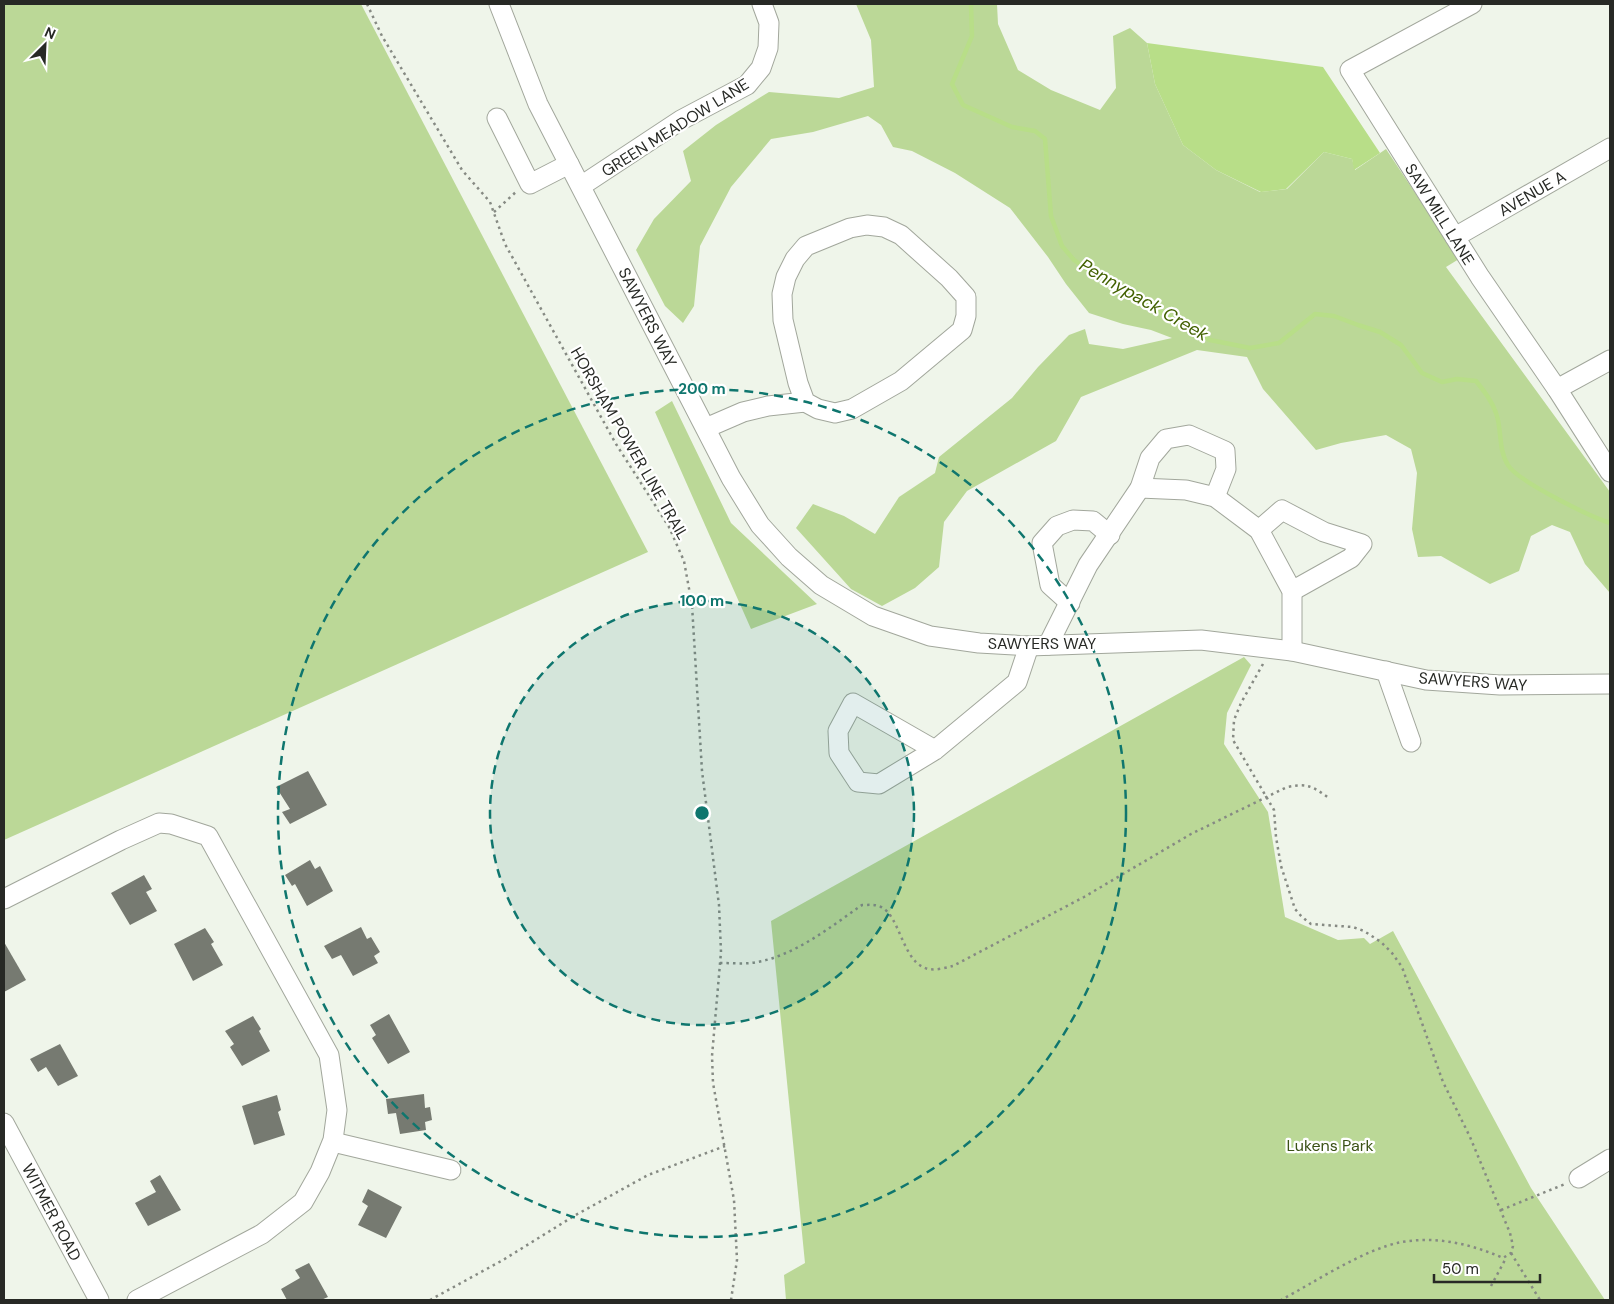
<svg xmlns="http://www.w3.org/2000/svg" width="1614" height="1304" viewBox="0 0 1614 1304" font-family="'DM Sans',sans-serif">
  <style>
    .green { fill: #bbd897 }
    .water { fill: #b8de88 }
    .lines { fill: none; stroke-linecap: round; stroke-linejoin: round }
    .stream { stroke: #b8de88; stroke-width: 4.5 }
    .building { fill: #767a71 }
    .minor-casing { stroke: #a2a79c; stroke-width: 21 }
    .path { stroke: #868a83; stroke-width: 2.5; stroke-dasharray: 2.5 4; stroke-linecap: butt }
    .minor { stroke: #fff; stroke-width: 19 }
    .ring { fill: none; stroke: #0f766e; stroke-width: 2.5; stroke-dasharray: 9 6 }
    .labels { text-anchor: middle; stroke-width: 4.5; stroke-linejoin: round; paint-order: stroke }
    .street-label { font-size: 16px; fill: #272925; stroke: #fff }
    .park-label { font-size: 16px; fill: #3a5115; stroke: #fff }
    .water-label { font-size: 18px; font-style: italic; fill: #426100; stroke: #fff }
    .centre { fill: #0f766e; stroke: #fff; stroke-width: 2.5 }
    .ring-label { font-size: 15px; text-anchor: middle; font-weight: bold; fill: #0f766e; stroke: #fff; stroke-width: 4.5; stroke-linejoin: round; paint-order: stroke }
  </style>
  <rect width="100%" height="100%" fill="#eff5ea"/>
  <g class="green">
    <path d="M4 4H361L648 552 4 840Z"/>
    <path d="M856 4H997L998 24 1018 70 1051 90 1100 110 1116 88 1113 36 1130 28 1147 43 1155 84 1183 145 1216 170 1260 192 1287 189 1324 152 1352 159 1355 170 1386 149 1459 259 1446 267 1610 492V593L1585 564 1570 532 1552 525 1531 536 1519 571 1490 584 1441 556 1418 557 1412 529 1417 473 1411 449 1386 435 1341 443 1316 450 1263 389 1247 357 1197 350 1081 397 1056 441 967 491 944 522 939 567 915 588 882 606 851 589 796 528 813 504 844 516 875 534 899 497 935 473 939 457 1012 398 1038 367 1069 335 1085 329 1089 344 1123 349 1172 338 1151 330 1123 324 1089 313 1066 284 1048 257 1010 208 955 173 912 151 893 147 881 125 868 116 813 132 771 139 731 187 700 246 694 306 683 323 665 306 636 250 654 219 691 181 683 151 716 125 769 92 839 98 874 87 871 40Z"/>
    <path d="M672 401 731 523 817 604 751 629 655 412Z"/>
    <path d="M1244 657 1251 665 1227 713 1224 744 1268 812 1285 917 1338 940 1364 938 1370 944 1393 931 1531 1188 1605 1300H786L784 1275 805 1263 771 921Z"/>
  </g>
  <path class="water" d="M1147 43 1323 67 1380 153 1354 170 1352 159 1324 152 1286 189 1261 192 1216 170 1183 145 1155 84Z"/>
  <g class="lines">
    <path class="stream" d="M971 4 972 36 952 84 963 105 1012 127 1035 131 1045 139 1051 216 1062 246 1074 260 1095 275 1210 340 1250 348 1279 343 1315 314 1334 316 1358 325 1380 332 1401 345 1422 373 1442 382 1457 379 1476 381C1484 391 1492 401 1496 413 1502 428 1498 450 1508 465 1517 481 1591 517 1610 523"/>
  </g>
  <g class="building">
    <path d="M308 771 327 805 290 824 282 812 290 809 276 787Z"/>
    <path d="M310 860 315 869 320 866 333 891 307 906 295 884 292 886 285 875Z"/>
    <path d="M144 875 152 889 146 892 157 911 130 925 111 893Z"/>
    <path d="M361 927 367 939 371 937 380 952 374 956 378 963 353 976 341 955 332 959 324 946Z"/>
    <path d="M205 928 214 942 211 944 223 965 193 981 174 944Z"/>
    <path d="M4 942 26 980 4 992Z"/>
    <path d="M389 1014 410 1052 388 1064 372 1038 376 1035 370 1025Z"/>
    <path d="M253 1016 261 1029 259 1031 270 1051 242 1066 230 1047 234 1044 225 1031Z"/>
    <path d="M60 1044 78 1076 58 1086 46 1067 38 1072 30 1059Z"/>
    <path d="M424 1094 425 1108 430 1107 432 1120 425 1122 426 1130 400 1134 396 1113 388 1114 386 1099Z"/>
    <path d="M277 1095 281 1110 278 1112 285 1135 254 1145 242 1106Z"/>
    <path d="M160 1175 181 1210 148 1226 135 1203 156 1192 150 1181Z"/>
    <path d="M368 1189 402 1207 386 1238 358 1225 368 1206 362 1202Z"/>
    <path d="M309 1263 328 1297 321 1300H287L281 1289 300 1278 295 1270Z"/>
  </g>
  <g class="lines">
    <g class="minor-casing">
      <g id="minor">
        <path d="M499 4 538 104 731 478 760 525 789 557 821 585 873 616 930 636 979 643 1029 646 1201 640 1292 651 1426 680 1500 685 1610 684"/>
        <path d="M1472 4 1350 70 1480 277 1557 389 1610 472"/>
        <path d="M497 118 530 184 569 164"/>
        <path d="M581 186 681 120 747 85 761 68 768 48 769 23 762 4"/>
        <path d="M867 225 884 227 901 235 949 278 966 297V316L962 330 901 381 852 409 835 413 818 409 805 402 798 383 783 320 782 294 786 277 795 259 806 246 850 228Z"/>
        <path d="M1455 237 1610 148"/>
        <path d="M1557 389 1610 360"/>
        <path d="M706 428 743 412 768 406 805 402"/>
        <path d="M1140 488 1186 490 1215 497 1259 530 1292 591V651"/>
        <path d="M1259 530 1282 510 1324 532 1362 544 1351 558 1292 591"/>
        <path d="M1070 603 1050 585 1042 543 1057 526 1073 520 1093 521 1110 535"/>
        <path d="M1048 645 1088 565 1140 488 1150 458 1166 439 1189 435 1225 451 1226 469 1215 497"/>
        <path d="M1386 671 1411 742"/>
        <path d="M935 750 853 703 838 731 839 753 858 782 879 784 935 750 1017 682 1029 646"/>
        <path d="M4 899 121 840 159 823 171 824 208 836 329 1055 337 1110 333 1140 320 1172 303 1202 262 1234 137 1300"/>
        <path d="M4 1123 99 1300"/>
        <path d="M333 1142 451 1170"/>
        <path d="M1579 1178 1610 1159"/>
      </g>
    </g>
    <g class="path">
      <path d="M367 4 382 36 462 170 490 202 505 244 616 444 669 527 684 561 692 605 702 771 719 905 721 952 712 1056 713 1083 734 1200 737 1260 731 1300"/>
      <path d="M494 212 517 191"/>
      <path d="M1263 664 1241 703 1234 720 1233 740 1274 810 1276 837 1281 866 1295 909 1302 917 1311 924 1353 927 1364 931 1381 942 1392 953 1402 967 1443 1082 1470 1137 1510 1233 1513 1246 1511 1253 1503 1258C1471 1244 1437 1236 1402 1242 1364 1249 1315 1282 1281 1300"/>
      <path d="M720 963C730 963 741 964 751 963 792 958 829 928 862 905 869 905 875 904 881 907 899 915 902 957 923 967 932 972 944 968 953 966L1084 897 1191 834 1287 787C1307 783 1312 786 1329 798"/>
      <path d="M1501 1210 1565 1184"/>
      <path d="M1511 1253 1540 1300"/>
      <path d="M1491 1286 1506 1258"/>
      <path d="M430 1300 503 1260 574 1216 648 1175 725 1146"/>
    </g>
    <use href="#minor" class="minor"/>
  </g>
  <circle cx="702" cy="813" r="212" fill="#0f766e" fill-opacity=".12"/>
  <g class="ring">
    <circle cx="702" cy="813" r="212"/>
    <circle cx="702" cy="813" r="424"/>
  </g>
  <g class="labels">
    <g class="street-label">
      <text transform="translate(675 127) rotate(-32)" y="6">GREEN MEADOW LANE</text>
      <text transform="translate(1532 193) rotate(-30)" y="6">AVENUE A</text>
      <text transform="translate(1440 214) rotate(58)" y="6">SAW MILL LANE</text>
      <text transform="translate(648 317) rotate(63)" y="6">SAWYERS WAY</text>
      <text transform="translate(630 443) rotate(60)" y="6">HORSHAM POWER LINE TRAIL</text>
      <text x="1042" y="649">SAWYERS WAY</text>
      <text transform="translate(1473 681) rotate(4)" y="6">SAWYERS WAY</text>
      <text transform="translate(52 1212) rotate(62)" y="6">WITMER ROAD</text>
    </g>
    <g class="park-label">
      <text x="1330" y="1151">Lukens Park</text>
    </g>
    <g class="water-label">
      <text transform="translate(1144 300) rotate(30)" y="6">Pennypack Creek</text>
    </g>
  </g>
  <circle cx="702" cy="813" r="8" class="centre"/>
  <g class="ring-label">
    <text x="702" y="394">200 m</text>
    <text x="702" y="606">100 m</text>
  </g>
  <rect width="1614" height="1304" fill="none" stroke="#272925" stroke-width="10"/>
  <g transform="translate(45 45) rotate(24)" stroke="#ffffff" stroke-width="4" paint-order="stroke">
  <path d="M0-4L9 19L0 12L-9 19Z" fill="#272925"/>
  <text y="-8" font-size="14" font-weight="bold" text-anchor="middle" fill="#272925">N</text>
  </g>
  <path d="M1434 1274v8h106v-8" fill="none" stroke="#272925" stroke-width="2.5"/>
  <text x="1442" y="1274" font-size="15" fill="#272925" stroke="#ffffff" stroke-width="4" paint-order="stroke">50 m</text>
</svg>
